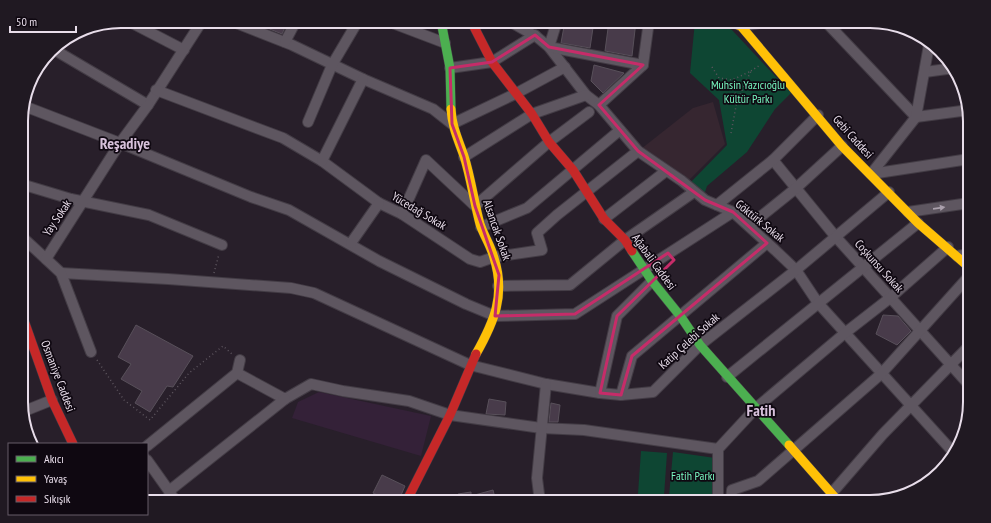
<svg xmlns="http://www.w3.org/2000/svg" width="991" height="523" viewBox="0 0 991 523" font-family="'PT Sans Narrow',sans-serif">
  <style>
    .built { fill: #342138 }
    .education { fill: #362630 }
    .green { fill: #0e4633 }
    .building { fill: #483b4a; stroke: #58505a }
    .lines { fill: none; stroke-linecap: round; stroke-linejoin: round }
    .street-casing { stroke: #433c45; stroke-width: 12 }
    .fast-casing { stroke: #433c45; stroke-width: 10 }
    .slow-casing { stroke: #433c45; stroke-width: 10 }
    .jam-casing { stroke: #433c45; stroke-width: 10 }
    .path { stroke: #5e565f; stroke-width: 1.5; stroke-dasharray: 1 3; stroke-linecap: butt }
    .street { stroke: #5e5660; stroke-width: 10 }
    .fast { stroke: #4caf50; stroke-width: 9 }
    .slow { stroke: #ffc107; stroke-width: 9 }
    .jam { stroke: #c62828; stroke-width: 9 }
    .oneway { fill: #aaa0ac }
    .marked { fill: none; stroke: #c62c69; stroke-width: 3; stroke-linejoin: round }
    .labels { text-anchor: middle; stroke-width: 3.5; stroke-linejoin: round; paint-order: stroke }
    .park-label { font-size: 12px; fill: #78f7c0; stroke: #0f0811 }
    .street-label { font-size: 12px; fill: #e8ddea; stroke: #0f0811 }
    .district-label { font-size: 16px; font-weight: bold; fill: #d7c1db; stroke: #0f0811 }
    .rim { fill: none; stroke: #e8ddea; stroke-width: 2 }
  </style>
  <rect width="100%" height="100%" fill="#281f2a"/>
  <path class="built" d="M319 392 431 416 421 456 292 418 298 402Z"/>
  <path class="education" d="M713 102 725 144 689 180 641 149 693 108Z"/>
  <g class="green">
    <path d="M695 21H716L732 30 791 93 775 109 747 152 707 186 704 195 690 183 727 145 719 100 690 73Z"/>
    <path d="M641 451 667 453 664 496 638 494Z"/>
    <path d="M673 452 715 458V498L669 496Z"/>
  </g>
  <g class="building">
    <path d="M270 21H288L282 34 267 28Z"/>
    <path d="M565 21H594L590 48 561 43Z"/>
    <path d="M609 21H636L632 56 605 51Z"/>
    <path d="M594 65 624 73 603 93 591 81Z"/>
    <path d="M883 315 898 316 911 331 897 345 876 334Z"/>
    <path d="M136 325 193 356 173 387 167 386 150 412 135 403 142 391 121 379 131 364 118 357Z"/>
    <path d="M489 399 506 402 505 415 486 414Z"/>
    <path d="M551 403 560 405 558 422H549Z"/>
    <path d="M382 475 405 486 398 502H392L373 493Z"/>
    <path d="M493 490 496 502H458V494L471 492V496Z"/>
  </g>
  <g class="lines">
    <g class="street-casing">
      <g id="street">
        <path d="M128 21 184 50"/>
        <path d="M231 21 292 45 363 79 433 109 452 124 515 94 565 67"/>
        <path d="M387 21 445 43"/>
        <path d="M509 21 537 37 549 47 586 95 599 105 638 151 682 181 705 200 733 212 775 250 796 270 818 303 954 453"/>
        <path d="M557 21 549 47 643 65"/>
        <path d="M825 21 916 117 969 110"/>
        <path d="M741 26 773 21"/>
        <path d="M285 42 296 21"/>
        <path d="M53 49 148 105 202 21"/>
        <path d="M450 68 492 62 535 35"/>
        <path d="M925 72 954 68"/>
        <path d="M156 90 283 138 322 161 379 203 402 214 470 259 480 262 494 257 542 250 537 233 557 215 638 151"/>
        <path d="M599 105 643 65 649 21"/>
        <path d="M24 106 120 143 251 197 289 210 379 261 466 304 495 316 575 314 733 212"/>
        <path d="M308 122 332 65 358 21"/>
        <path d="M464 157 532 114 586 95"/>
        <path d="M773 160 835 236 970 386"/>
        <path d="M322 161 363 79"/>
        <path d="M871 174 916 117 929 45"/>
        <path d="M871 174 969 159"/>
        <path d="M21 184 71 199 149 215 222 245"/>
        <path d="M717 205 773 160 818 115"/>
        <path d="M908 212 969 203"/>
        <path d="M402 214 426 160 475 206 549 142 589 112"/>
        <path d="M604 219 666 171"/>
        <path d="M749 226 795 189 842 146"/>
        <path d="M481 227 527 208 620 130"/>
        <path d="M21 236 46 259"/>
        <path d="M351 243 379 203"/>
        <path d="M957 256 970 254"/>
        <path d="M61 273 168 279 291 288 314 293 470 365 546 384 600 393 621 395 653 392 700 345 796 270 889 192"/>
        <path d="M498 286 570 285 625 240 694 192"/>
        <path d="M91 352 61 273 46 259 120 143 148 105"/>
        <path d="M237 373 285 399 311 384 343 391 409 401 450 415 541 428 584 430 718 449"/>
        <path d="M727 377 918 223"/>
        <path d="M600 393 617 316 652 281"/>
        <path d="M621 395 632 356 767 243"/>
        <path d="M22 412 52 400"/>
        <path d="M147 446 237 373 240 360"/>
        <path d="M147 460 169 491"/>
        <path d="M831 494 883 434 970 345"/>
        <path d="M176 502 169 491 285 399"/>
        <path d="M540 502 537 478 546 384"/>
        <path d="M718 502V449L756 408 845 333 890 298 948 247"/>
        <path d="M731 502 732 490 758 481 881 374 970 275"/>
      </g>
    </g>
    <g class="fast-casing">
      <g id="fast">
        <path d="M441 21 450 68 451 109"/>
        <path d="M632 251 652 281 681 317 700 345 789 445"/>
      </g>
    </g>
    <g class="slow-casing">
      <g id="slow">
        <path d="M724 21 741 26 842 146 918 223 970 268"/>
        <path d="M451 109C452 127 458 139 464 156 471 178 474 202 480 224 484 236 491 246 494 258 506 295 494 322 476 354"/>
        <path d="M789 445 839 502"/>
      </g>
    </g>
    <g class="jam-casing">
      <g id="jam">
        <path d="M471 21 492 62 532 114 549 142 573 170 604 219 625 240 632 251"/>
        <path d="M22 315 52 400 73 444"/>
        <path d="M406 502 450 415 476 354"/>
      </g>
    </g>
    <g class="path">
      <path d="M712 67 719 78 732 80"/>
      <path d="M751 71 760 65"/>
      <path d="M731 133 737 101 732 80 751 71 737 101"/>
      <path d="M214 273 219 254"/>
      <path d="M97 360 124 400 150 420 189 373 223 346 232 354"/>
    </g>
    <use href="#street" class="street"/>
    <use href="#fast" class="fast"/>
    <use href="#slow" class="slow"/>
    <use href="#jam" class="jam"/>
  </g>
  <defs><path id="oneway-solid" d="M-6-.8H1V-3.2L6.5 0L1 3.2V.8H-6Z"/></defs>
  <use class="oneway" href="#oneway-solid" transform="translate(939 208) rotate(-8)"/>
  <path class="marked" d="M535 35 549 47 643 65 599 105 638 151 705 200 733 212 767 243 632 356 621 395 600 393 617 316 674 260 668 253 575 314 495 316 499 275 475 206 464 157 452 124 450 68 492 62Z"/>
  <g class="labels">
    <g class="park-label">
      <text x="748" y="89">Muhsin Yazıcıoğlu<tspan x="748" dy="14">Kültür Parkı</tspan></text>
      <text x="693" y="480">Fatih Parkı</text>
    </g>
    <g class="street-label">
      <text transform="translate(853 137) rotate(48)" y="4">Gebi Caddesi</text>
      <text transform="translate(419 211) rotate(31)" y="4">Yücedağ Sokak</text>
      <text transform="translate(57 218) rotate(-56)" y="4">Yay Sokak</text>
      <text transform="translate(760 221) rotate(39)" y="4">Göktürk Sokak</text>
      <text transform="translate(497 230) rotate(71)" y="4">Alsancak Sokak</text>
      <text transform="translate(654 262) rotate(54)" y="4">Ağabali Caddesi</text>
      <text transform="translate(879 266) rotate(48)" y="4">Coşkunsu Sokak</text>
      <text transform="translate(689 341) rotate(-42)" y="4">Katip Çelebi Sokak</text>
      <text transform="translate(58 376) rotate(69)" y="4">Osmaniye Caddesi</text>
    </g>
    <g class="district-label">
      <text x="125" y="149">Reşadiye</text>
      <text x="761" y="416">Fatih</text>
    </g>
  </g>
  <path d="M0 0H991V523H0ZM121 28H870A93 93 0 0 1 963 121V402A93 93 0 0 1 870 495H121A93 93 0 0 1 28 402V121A93 93 0 0 1 121 28Z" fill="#201922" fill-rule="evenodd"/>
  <path class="rim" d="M121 28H870A93 93 0 0 1 963 121V402A93 93 0 0 1 870 495H121A93 93 0 0 1 28 402V121A93 93 0 0 1 121 28Z"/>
  <rect x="8" y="443" width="140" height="72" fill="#0f0811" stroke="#665d68"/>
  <rect x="16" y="456" width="20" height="6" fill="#4caf50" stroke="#665d68"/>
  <text x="44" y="463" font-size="12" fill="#e8ddea">Akıcı</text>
  <rect x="16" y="476" width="20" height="6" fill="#ffc107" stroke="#665d68"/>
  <text x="44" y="483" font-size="12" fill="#e8ddea">Yavaş</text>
  <rect x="16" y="496" width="20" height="6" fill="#c62828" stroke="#665d68"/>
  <text x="44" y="503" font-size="12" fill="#e8ddea">Sıkışık</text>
  <path d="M10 26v6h66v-6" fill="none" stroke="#e8ddea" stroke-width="2"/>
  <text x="16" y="26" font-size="12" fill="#e8ddea" stroke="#0f0811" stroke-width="3" paint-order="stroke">50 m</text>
</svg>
